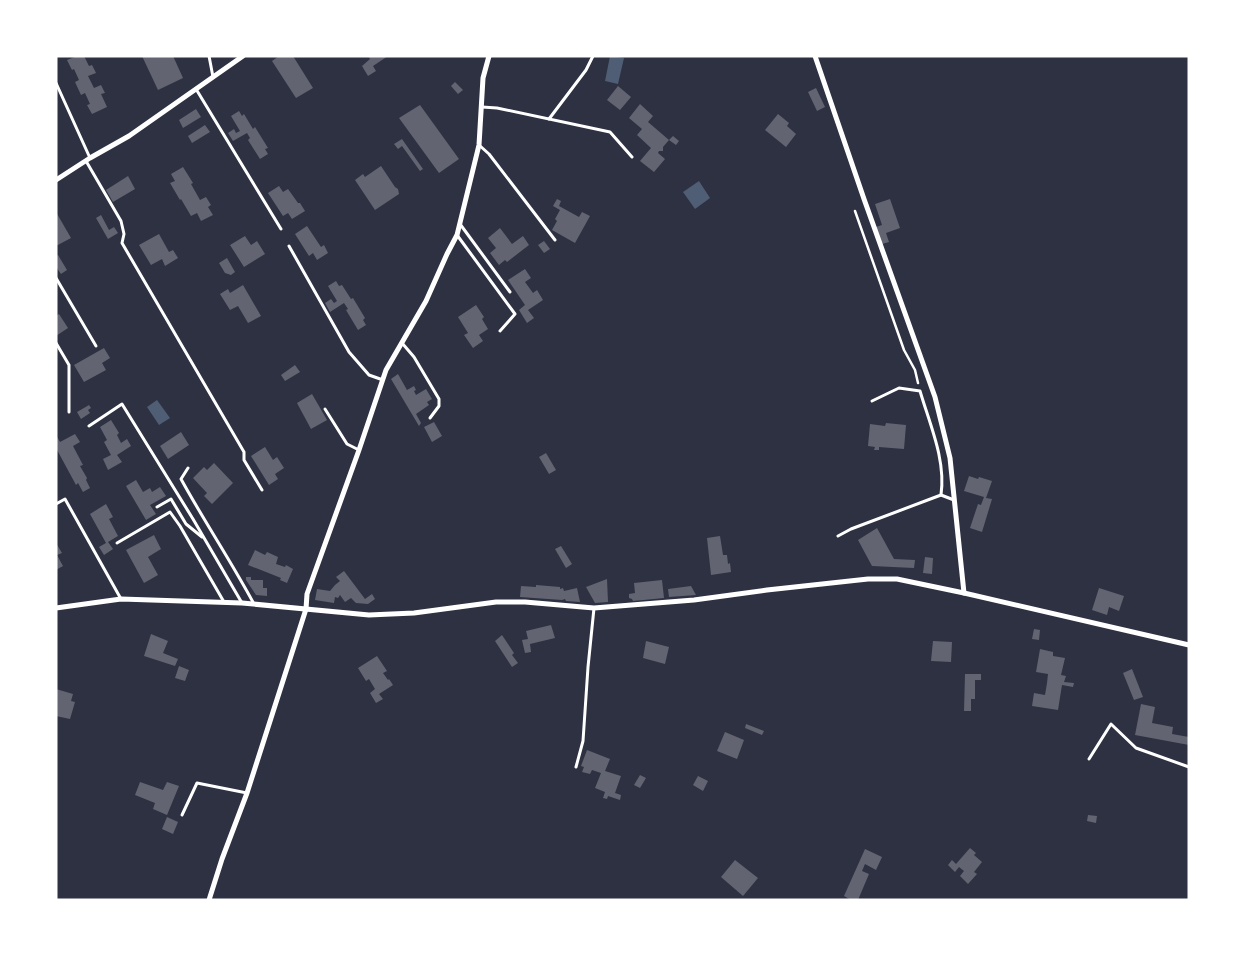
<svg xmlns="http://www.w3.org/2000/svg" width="1245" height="956" viewBox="0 0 1245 956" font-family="Jost,sans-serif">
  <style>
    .water { fill: #4f5d75 }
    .building { fill: #626471 }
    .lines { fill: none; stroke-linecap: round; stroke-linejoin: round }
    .path { stroke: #fff; stroke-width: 2.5 }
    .service { stroke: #fff; stroke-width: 3 }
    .minor { stroke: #fff; stroke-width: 5 }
  </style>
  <rect width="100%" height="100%" fill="#2d3142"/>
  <g class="water">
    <path d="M610 56 624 58 618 84 605 81Z"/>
    <path d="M699 181 710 198 695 209 683 192Z"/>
    <path d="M157 400 170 418 159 425 147 407Z"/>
  </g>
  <g class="building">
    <path d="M77 56H84L89 66 92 65 96 73 88 76 94 88 101 85 105 93 101 94 107 107 92 114 87 105 90 104 85 93 81 95 75 82 79 80 74 69 72 70 67 60Z"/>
    <path d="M142 56H173L183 78 158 90Z"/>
    <path d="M279 56H293L313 88 296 98 272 61Z"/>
    <path d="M368 56H388L373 66 376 71 368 76 362 66 370 59Z"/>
    <path d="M455 82 463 90 458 94 451 86Z"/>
    <path d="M618 86 631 97 620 110 607 100Z"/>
    <path d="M816 88 825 107 817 111 808 92Z"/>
    <path d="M640 104 653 116 648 122 669 140 673 136 679 141 676 145 669 140 663 147V151H659L658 153 665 159 654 172 640 161 651 148 637 135 642 129 629 118Z"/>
    <path d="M420 105 459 159 439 173 399 118Z"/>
    <path d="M196 109 201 117 183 128 179 120Z"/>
    <path d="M239 111 242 116 244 114 253 129 255 127 268 148 265 149 268 154 260 159 248 140 250 138 247 133 233 141 228 133 234 129 236 133 240 131 231 116Z"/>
    <path d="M778 114 789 123 787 126 796 134 786 147 765 130Z"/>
    <path d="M205 125 210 132 192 143 188 136Z"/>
    <path d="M402 139 423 169 420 171 402 146 398 149 394 144Z"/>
    <path d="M381 166 395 187 398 189 399 194 375 210 355 180 363 174 365 177Z"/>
    <path d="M183 167 193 183 191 184 200 200 206 197 211 205 208 207 213 215 201 221 197 213 191 216 181 199 180 200 170 183 175 181 171 174Z"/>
    <path d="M128 176 135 189 113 202 106 190Z"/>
    <path d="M279 186 283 192 288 189 298 203H300L305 211 292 219 288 213 283 216 268 193Z"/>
    <path d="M557 199 561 201 559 206 579 217 582 212 590 216 575 243 552 230 557 221 555 219 560 210 553 206Z"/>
    <path d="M890 199 900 228 886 233 889 242 882 244 876 227 882 225 875 204Z"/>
    <path d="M56 212 71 238 56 246Z"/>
    <path d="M101 215 109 230 114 227 118 233 108 239 96 218Z"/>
    <path d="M307 226 321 247 324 245 328 253 317 260 313 253 309 256 295 234Z"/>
    <path d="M500 228 512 244 523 236 529 245 507 262 505 260 499 265 490 253 496 248 488 238Z"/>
    <path d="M159 234 169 252 173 250 178 258 165 266 162 259 151 265 139 245Z"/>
    <path d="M245 236 251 245 257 241 265 254 244 267 230 245Z"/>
    <path d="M544 241 550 249 544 253 538 245Z"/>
    <path d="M58 255 67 270 61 274 56 267V256Z"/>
    <path d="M227 258 235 272 231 275 225 273 219 263Z"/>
    <path d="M525 269 531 278 525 282 533 293 537 290 543 300 528 310 534 318 527 323 519 310 525 305 508 280Z"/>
    <path d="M336 281 339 286 342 285 351 299 353 298 365 318 363 320 366 325 358 330 346 310 348 309 344 303 330 312 325 303 331 299 334 303 337 301 328 286Z"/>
    <path d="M243 285 261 316 248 323 238 306 230 310 220 294 228 289 230 293Z"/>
    <path d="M476 305 484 317 482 319 488 329 479 335 483 341 473 348 464 335 468 333 458 317Z"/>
    <path d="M59 314 68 328 56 336V316Z"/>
    <path d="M104 348 110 358 102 363 106 370 84 382 74 365Z"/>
    <path d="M295 365 300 372 285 381 281 375Z"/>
    <path d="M398 374 407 390 414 386 416 390 414 391 416 395 426 389 432 399 427 402 429 405 416 414 421 423 419 426 391 379Z"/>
    <path d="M312 394 327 420 311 429 297 403Z"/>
    <path d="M89 405 91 408 88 410 90 413 81 419 77 412Z"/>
    <path d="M111 420 119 433 117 435 121 443 127 439 131 446 117 455 122 462 108 470 103 459 111 455 104 442 107 440 100 427Z"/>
    <path d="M434 422 442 436 432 442 424 427Z"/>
    <path d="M886 423 906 425 904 449 879 447V450H874L875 447 868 446 870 424 885 426Z"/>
    <path d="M181 432 189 445 168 459 160 446Z"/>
    <path d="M75 434 80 442 73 446 83 465 80 466 87 478 86 480 90 488 83 492 78 483 76 485 56 448V435L60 442Z"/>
    <path d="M265 447 273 460 277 457 284 468 275 474 278 479 269 485 251 456Z"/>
    <path d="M546 453 556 470 549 474 539 457Z"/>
    <path d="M214 463 233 483 212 504 204 496 207 493 193 478 204 467 207 470Z"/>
    <path d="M969 476 978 479 979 477 992 481 986 498 992 499 982 532 970 528 978 504 981 505 984 497 964 491Z"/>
    <path d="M136 480 143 492 150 488 152 492 160 487 166 496 150 505 156 514 146 520 126 486Z"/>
    <path d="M106 504 113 517 109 519 118 536 108 542 113 549 104 555 99 547 106 543 90 514Z"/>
    <path d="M877 528 894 559 915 560 914 568 872 566 858 540Z"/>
    <path d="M154 535 161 549 148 557 158 575 144 583 126 550Z"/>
    <path d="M720 536 723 555H727L728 564 730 563 731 572 711 575 707 538Z"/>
    <path d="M56 543 62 553 57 555 63 566 56 570Z"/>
    <path d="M561 546 572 564 566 568 555 549Z"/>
    <path d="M255 550 265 555 267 552 278 557 276 564 285 567 286 565 293 569 287 583 280 580 281 578 248 565Z"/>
    <path d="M925 557 933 558 932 574 923 573Z"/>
    <path d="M344 571 365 599 372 594 375 599 368 604 356 603 351 598 345 602 340 595 338 598 335 597 334 603 315 600 317 589 330 591 335 585 340 581 336 577Z"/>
    <path d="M246 577H251V580H263V588H267V596L256 595 246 580Z"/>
    <path d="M607 579 608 602 595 603 586 587Z"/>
    <path d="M662 580 664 598 633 601 632 599 629 598V594L635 593 634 583Z"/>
    <path d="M536 585 560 587V589L563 588 564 591 577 588 580 602 566 601 565 599 562 600 520 597 521 586 536 587Z"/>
    <path d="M691 586 696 595 669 597 668 589Z"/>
    <path d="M1099 588 1124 596 1119 611 1109 607 1107 615 1092 610Z"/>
    <path d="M551 625 555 638 530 644 531 652 525 653 522 640 528 639 526 631Z"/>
    <path d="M1034 629 1040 630 1039 640 1032 639Z"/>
    <path d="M151 634 168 641 163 653 178 659 175 666 144 656Z"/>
    <path d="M502 635 514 653 512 655 518 663 512 667 495 641Z"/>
    <path d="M646 641 669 647 665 664 643 658Z"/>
    <path d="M933 641 952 642 951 662 931 661Z"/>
    <path d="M1040 649 1053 652V656L1065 658 1061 675 1066 676 1064 682 1074 683 1073 687 1062 685 1058 710 1032 706 1034 693 1045 695 1047 683 1048 674 1036 672Z"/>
    <path d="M377 656 387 671 383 673 388 680 389 679 393 685 379 694 383 699 376 703 370 693 375 689 369 679 366 681 358 668Z"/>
    <path d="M179 666 189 670 185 681 175 678Z"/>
    <path d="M1132 669 1143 697 1134 700 1123 673Z"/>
    <path d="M965 674H981V680H975V699H971V711H964Z"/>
    <path d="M56 689 73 694 71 701 75 702 70 719 56 716Z"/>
    <path d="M1141 704 1155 707 1152 723 1173 727 1172 734 1189 737V745L1135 735Z"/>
    <path d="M746 724 764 731 762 735 745 728Z"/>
    <path d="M725 732 744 740 737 759 717 751Z"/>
    <path d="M587 750 610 759 605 771 621 776 615 793 621 795 620 800 608 796 607 799 603 798 605 792 595 788 601 773 592 770 590 774 582 772 584 767 581 766Z"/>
    <path d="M640 775 646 778 640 788 634 785Z"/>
    <path d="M698 776 708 781 703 791 693 785Z"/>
    <path d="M140 782 163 790 167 782 179 786 167 815 153 809 155 803 135 795Z"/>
    <path d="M1088 815 1097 816 1096 823 1087 821Z"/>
    <path d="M167 817 178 822 173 834 162 829Z"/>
    <path d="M970 848 976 853 974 855 982 862 974 872 977 874 968 884 960 876 964 871 959 867 955 872 948 865 952 860 956 864Z"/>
    <path d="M865 849 882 857 876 870 865 864 862 871 869 874 858 900H851L844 896Z"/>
    <path d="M735 860 758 878 743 896 721 877Z"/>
  </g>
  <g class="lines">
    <path class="path" d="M855 211 904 350 915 370 918 383"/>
    <g class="service">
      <path d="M209 56 213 77"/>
      <path d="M56 83 90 158"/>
      <path d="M196 89 281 229"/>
      <path d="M482 107 497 108 610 132 632 157"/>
      <path d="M549 119 586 70 593 56"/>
      <path d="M479 145 489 154 555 240"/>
      <path d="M86 161 121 221 124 234 122 243 244 452V460L262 490"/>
      <path d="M460 224 510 292"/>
      <path d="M457 235 515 314 500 331"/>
      <path d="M289 246 349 352 369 375 383 380"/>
      <path d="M56 278 96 346"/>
      <path d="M56 343 69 365V412"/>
      <path d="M402 343 414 357 439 399V406L430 418"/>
      <path d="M872 401 899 388 920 391C930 425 946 460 941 495"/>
      <path d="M325 409 347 444 359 450"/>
      <path d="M89 426 122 404 193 519 242 603"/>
      <path d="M188 468 181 479C204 521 231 561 254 604"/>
      <path d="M56 504 65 499 121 599"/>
      <path d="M157 507 171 499 186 524 202 537"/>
      <path d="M838 536 851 529 941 495 954 500"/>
      <path d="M117 543 170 512 180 526 224 602"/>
      <path d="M1089 759 1111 724 1136 748 1189 767"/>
      <path d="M576 767 583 741 588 667 594 608"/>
      <path d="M182 815 197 783 247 793"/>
    </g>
    <g class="minor">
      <path d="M815 56 864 199 935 397 950 458 964 593"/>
      <path d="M56 180 90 158 129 136 243 56"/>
      <path d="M56 608 121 599 242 603 369 615 414 613 496 602H525L594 608 694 600 767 590 868 579H897L964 593 1189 645"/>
      <path d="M209 900 222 859 247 793 306 609 307 594 359 450 386 370 426 301 447 254 457 235 479 145 483 78 489 56"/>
    </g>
  </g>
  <rect width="1245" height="956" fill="none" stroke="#ffffff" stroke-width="115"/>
</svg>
